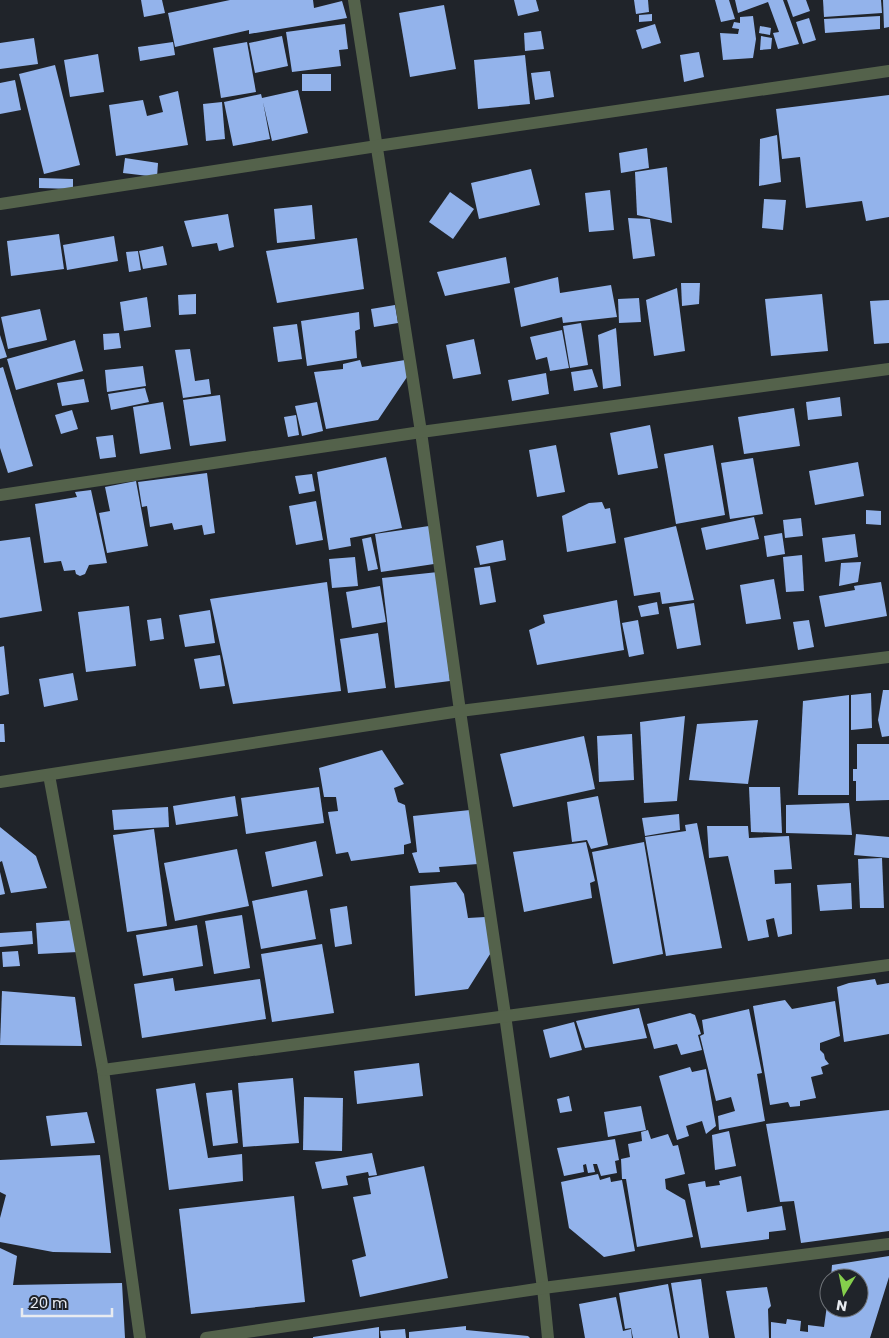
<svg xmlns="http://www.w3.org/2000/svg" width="889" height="1338" viewBox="0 0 889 1338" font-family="Poppins,sans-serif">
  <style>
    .building { fill: #93b3eb }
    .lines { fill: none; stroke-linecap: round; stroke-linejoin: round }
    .minor { stroke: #54624b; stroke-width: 12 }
  </style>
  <rect width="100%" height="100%" fill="#20242a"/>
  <g class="building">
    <path d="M141 0H162L165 13 144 17Z"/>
    <path d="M230 0H313L314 8 342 1 347 18 249 34V30L175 47 168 13Z"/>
    <path d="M514 0H536L539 11 518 16Z"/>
    <path d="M634 0H648L649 12 636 14Z"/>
    <path d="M715 0H729L735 19 721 22Z"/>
    <path d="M735 0H783L799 44 778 49 773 33 779 32 768 2 738 13Z"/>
    <path d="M787 0H806L810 11 793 17Z"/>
    <path d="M823 0H881L882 13 824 17Z"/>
    <path d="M883 0H889V27L884 28Z"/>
    <path d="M444 5 456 69 410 77 399 13Z"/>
    <path d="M652 14V21L639 22V15Z"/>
    <path d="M753 16 756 39 753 58 723 60 720 33 738 34 739 29 732 28 734 22 740 23V17Z"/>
    <path d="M880 16V29L825 33 824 19Z"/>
    <path d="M809 18 816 40 803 44 796 22Z"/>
    <path d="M345 24 348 49 339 50 341 66 292 72 286 32Z"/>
    <path d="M655 24 661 43 642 49 636 30Z"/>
    <path d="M760 26 771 28 770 35 759 33Z"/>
    <path d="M541 31 544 49 525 51 524 33Z"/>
    <path d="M282 36 288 66 255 73 249 43Z"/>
    <path d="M761 36 772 38 771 49 760 50Z"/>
    <path d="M34 38 38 64 0 69V43Z"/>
    <path d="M173 42 175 55 140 61 138 47Z"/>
    <path d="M247 42 256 92 221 98 213 48Z"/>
    <path d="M699 52 704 77 684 82 680 55Z"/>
    <path d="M98 54 104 92 70 97 64 60Z"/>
    <path d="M525 55 530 104 478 109 474 60Z"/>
    <path d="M55 65 80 165 44 174 19 74Z"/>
    <path d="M550 71 554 97 535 100 531 73Z"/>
    <rect x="302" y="74" width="29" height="17"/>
    <path d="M15 80 21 110 0 114V83Z"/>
    <path d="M298 90 308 133 272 141 263 102 270 139 233 146 224 102 261 94 262 98Z"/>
    <path d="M178 91 188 145 116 156 109 105 143 100 147 116 163 112 159 96Z"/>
    <path d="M889 95V217L866 221 862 201 806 208 800 157 782 159 776 109Z"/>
    <path d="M222 102 225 139 206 141 203 104Z"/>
    <path d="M777 135 781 182 759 186 760 139Z"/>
    <path d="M647 148 649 168 621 173 619 153Z"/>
    <path d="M125 158 158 163 157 177 123 173Z"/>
    <path d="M667 167 672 223 637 215 635 172Z"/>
    <path d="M531 169 540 205 479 219 471 183Z"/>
    <path d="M39 178 73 179V189L39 188Z"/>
    <path d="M610 190 614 230 589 232 585 193Z"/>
    <path d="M450 192 474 209 453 239 429 222Z"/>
    <path d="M764 199 786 200 783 230 762 228Z"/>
    <path d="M312 205 315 239 277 243 274 209Z"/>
    <path d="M228 214 234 247 219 251 217 243 192 247 184 221Z"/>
    <path d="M628 218 650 219 655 256 633 259Z"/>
    <path d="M59 234 64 269 11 276 7 241Z"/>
    <path d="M114 236 118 261 67 270 63 245Z"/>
    <path d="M357 238 364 289 277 303 266 251Z"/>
    <path d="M163 246 167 265 143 269 139 251Z"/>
    <path d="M138 251 141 270 129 272 126 252Z"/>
    <path d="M506 257 510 283 445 296 437 272Z"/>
    <path d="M558 277 560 293 611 285 617 317 563 323 562 317 521 327 514 288Z"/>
    <path d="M681 283H700L699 304 682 306Z"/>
    <path d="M677 288 685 351 654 356 646 300Z"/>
    <path d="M196 294V314L179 315 178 295Z"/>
    <path d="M822 294 828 351 771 356 765 299Z"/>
    <path d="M147 297 151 327 124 331 120 302Z"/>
    <path d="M639 298 641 322 619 323 618 299Z"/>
    <path d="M889 300V343L874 344 870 301Z"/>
    <path d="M395 305 398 323 374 327 371 309Z"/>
    <path d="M40 309 47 340 8 349 1 317Z"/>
    <path d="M359 312 360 329 355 331 357 358 307 366 301 321Z"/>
    <path d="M581 323 588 365 570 368 563 326Z"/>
    <path d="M297 324 302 359 278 362 273 327Z"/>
    <path d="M616 328 621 386 603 389 598 335Z"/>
    <path d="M562 330 569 368 550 371 547 357 536 360 530 337Z"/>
    <path d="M119 333 121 348 104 350 103 334Z"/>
    <path d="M0 335 7 357 0 359Z"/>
    <path d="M474 339 481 374 453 379 446 345Z"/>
    <path d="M75 340 83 371 16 390 7 359Z"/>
    <path d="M190 349 195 381 209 379 211 394 183 398 175 350Z"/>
    <path d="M360 360 362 367 405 360 407 377 378 420 326 429 314 372 343 369V364Z"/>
    <path d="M143 366 146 386 107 392 105 370Z"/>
    <path d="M3 367 33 466 8 473 0 448V368Z"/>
    <path d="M592 369 598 387 574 391 571 372Z"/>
    <path d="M546 373 549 394 512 401 508 380Z"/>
    <path d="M84 379 89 402 62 406 57 383Z"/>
    <path d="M145 388 149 402 111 410 108 394Z"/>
    <path d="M220 395 226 441 190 446 183 400Z"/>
    <path d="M840 397 842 416 808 420 806 402Z"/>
    <path d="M163 402 171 449 140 454 133 407Z"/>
    <path d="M317 402 323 431 302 436 295 406Z"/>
    <path d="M794 408 800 446 744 454 738 417Z"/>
    <path d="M72 410 78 429 61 434 55 415Z"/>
    <path d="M296 415 299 435 288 437 284 417Z"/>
    <path d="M650 425 658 468 618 475 610 433Z"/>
    <path d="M113 435 116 457 100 459 96 437Z"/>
    <path d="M556 445 565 492 537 497 529 450Z"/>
    <path d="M713 445 725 515 676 524 664 454Z"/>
    <path d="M386 457 402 528 350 538 351 546 329 550 317 472Z"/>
    <path d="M753 458 763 514 730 519 721 463Z"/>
    <path d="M858 462 864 496 815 505 809 471Z"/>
    <path d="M207 473 215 533 204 535 202 525 174 530 172 523 150 527 147 506 142 507 138 482Z"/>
    <path d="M312 474 315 491 299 494 295 476Z"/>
    <path d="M136 481 148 546 107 553 99 513 110 511 105 487Z"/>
    <path d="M91 490 107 563 89 565 85 574 80 576 76 574 75 570 64 571 61 561 44 563 35 504 77 497 75 492Z"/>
    <path d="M316 501 323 540 296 545 289 506Z"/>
    <path d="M602 502 605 509 610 508 616 543 567 552 562 516 589 503Z"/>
    <path d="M866 510 881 511V525L866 524Z"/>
    <path d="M754 517 759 539 706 550 701 528Z"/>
    <path d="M801 518 803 536 785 538 783 520Z"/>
    <path d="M429 526 434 564 381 572 375 534Z"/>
    <path d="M676 526 694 600 662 604 660 592 634 596 624 538Z"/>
    <path d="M782 533 785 554 767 557 764 536Z"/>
    <path d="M855 534 858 557 825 562 822 538Z"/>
    <path d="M30 537 42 611 0 618V541Z"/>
    <path d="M371 537 378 569 368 571 362 539Z"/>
    <path d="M503 540 506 560 480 565 476 546Z"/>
    <path d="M802 555 804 591 786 592 783 557Z"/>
    <path d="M355 557 358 586 332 588 329 559Z"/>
    <path d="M861 562 858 582 839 586 841 563Z"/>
    <path d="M490 566 496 602 480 605 474 568Z"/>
    <path d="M438 572 450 681 395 688 382 578Z"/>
    <path d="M774 579 781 619 746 624 740 585Z"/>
    <path d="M327 582 341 691 233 704 210 599Z"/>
    <path d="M881 582 887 616 825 627 819 596 855 590 854 586Z"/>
    <path d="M380 586 386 622 352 628 346 592Z"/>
    <path d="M617 600 624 650 537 665 529 630 545 623 543 615Z"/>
    <path d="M657 602 659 614 641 617 638 606Z"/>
    <path d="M694 603 701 645 677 649 669 607Z"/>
    <path d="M129 606 136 666 86 672 78 612Z"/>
    <path d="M210 610 215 643 185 647 179 615Z"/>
    <path d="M161 618 164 639 150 641 147 620Z"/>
    <path d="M638 620 644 654 629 657 622 623Z"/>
    <path d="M809 620 814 647 798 650 793 622Z"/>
    <path d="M378 633 386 688 348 693 340 639Z"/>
    <path d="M4 646 9 694 0 696V647Z"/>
    <path d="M220 655 225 686 200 689 194 659Z"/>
    <path d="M73 673 78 700 44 707 39 679Z"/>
    <path d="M883 690H889V736L882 737 878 720Z"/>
    <path d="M871 693 872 728 851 730V695Z"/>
    <path d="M849 695V795H798L803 701Z"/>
    <path d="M685 716 677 801 644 803 640 722Z"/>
    <path d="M758 720 748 784 689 780 697 724Z"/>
    <path d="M0 724H4L5 742H0Z"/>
    <path d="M632 734 634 780 599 782 597 736Z"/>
    <path d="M584 736 595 789 513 807 500 754Z"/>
    <path d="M857 744H889V800L856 801V781H853V769H857Z"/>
    <path d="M382 750 404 784 394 788 398 802 405 805 411 843 404 845V854L351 861 348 852 336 854 328 812 338 811 336 797H324L319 768Z"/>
    <path d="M319 787 324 823 246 834 241 798Z"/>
    <path d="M749 787H780L782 833 751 832Z"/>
    <path d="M235 796 238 816 176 825 173 806Z"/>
    <path d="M598 796 608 845 591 849 587 840 572 842 567 802Z"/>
    <path d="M849 803 852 835 786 833V805Z"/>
    <path d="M168 807 169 827 114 830 112 810Z"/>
    <path d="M470 810 478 864 439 867 440 872 419 873 412 853 417 852 413 816Z"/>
    <path d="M679 814 680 830 645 836 642 818Z"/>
    <path d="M697 823 722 948 666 956 645 837 686 831 685 825Z"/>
    <path d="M707 826H748L749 838 789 836 792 869 774 870 775 884 791 883 792 934 778 937 774 918 766 920 769 937 748 941 728 856 709 858Z"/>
    <path d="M0 827 36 856 47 888 11 893 2 861 0 862Z"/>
    <path d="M154 829 167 926 127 932 113 835Z"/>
    <path d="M856 834 889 837V858L854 855Z"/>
    <path d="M316 841 323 876 272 887 265 852Z"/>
    <path d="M586 842 595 881 590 883 592 898 524 912 513 852Z"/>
    <path d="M644 842 663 954 613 964 592 852Z"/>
    <path d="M237 849 249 906 175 921 164 863Z"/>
    <path d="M882 858 884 908H860L858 859Z"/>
    <path d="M0 872 5 894 0 895Z"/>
    <path d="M456 882 464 894 468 918 485 917 492 951 468 989 415 996 410 886Z"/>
    <path d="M851 883 852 909 820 911 817 885Z"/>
    <path d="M307 890 316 939 261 949 252 901Z"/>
    <path d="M347 906 352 944 335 947 330 909Z"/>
    <path d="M242 915 250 968 214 974 205 921Z"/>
    <path d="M75 920 78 952 38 954 36 923Z"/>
    <path d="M197 925 203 966 143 976 136 935Z"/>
    <path d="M32 931 33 944 0 947V933Z"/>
    <path d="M322 944 334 1013 272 1022 261 954Z"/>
    <path d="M18 951 20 966 3 967 2 952Z"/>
    <path d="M173 978 175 991 260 979 266 1019 142 1038 134 984Z"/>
    <path d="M875 979 877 985 889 983V1034L844 1042 837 987 849 983Z"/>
    <path d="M2 991 75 997 82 1046 0 1045Z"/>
    <path d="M785 1000 792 1009 835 1001 840 1036 820 1043V1050L824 1054 825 1059 829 1064 821 1067 823 1074 811 1077 816 1098 800 1101V1106L790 1107 788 1102 770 1105 753 1006Z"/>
    <path d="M639 1008 647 1038 585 1048 576 1021Z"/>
    <path d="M749 1009 762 1073 757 1074 765 1121 719 1130 718 1116 735 1111 731 1097 716 1101 700 1036 704 1034 702 1020Z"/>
    <path d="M690 1013 695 1015 701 1034 698 1035 702 1050 681 1055 677 1044 654 1049 647 1024Z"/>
    <path d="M574 1022 582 1050 550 1058 543 1030Z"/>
    <path d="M419 1063 423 1096 357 1104 354 1071Z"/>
    <path d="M690 1067 692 1072 706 1069 716 1126 706 1134 702 1121 686 1126 689 1136 677 1140 659 1076Z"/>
    <path d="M293 1078 299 1143 243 1147 238 1083Z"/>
    <path d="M195 1083 208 1158 242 1154 243 1181 169 1190 156 1089Z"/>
    <path d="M232 1090 238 1143 213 1146 206 1093Z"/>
    <path d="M569 1096 572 1111 560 1113 557 1099Z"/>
    <path d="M304 1097 343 1098 342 1151 303 1150Z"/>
    <path d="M641 1106 646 1130 608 1137 604 1112Z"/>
    <path d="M889 1110V1231L801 1243 794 1201 780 1202 766 1124Z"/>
    <path d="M87 1112 95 1143 51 1146 46 1116Z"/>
    <path d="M648 1130 651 1139 668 1134 673 1146 678 1145 685 1174 665 1179 666 1189 685 1200 693 1237 637 1247 626 1179H622L621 1159 630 1157 628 1144 642 1141 641 1132Z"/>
    <path d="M729 1131 736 1166 715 1170 712 1135Z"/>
    <path d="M615 1139 619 1160 615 1161 617 1173 601 1176 597 1164H593L595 1172 588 1173 586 1164 583 1165 584 1172 564 1176 557 1148Z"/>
    <path d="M372 1153 377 1175 369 1176 368 1172 346 1176 348 1185 322 1189 315 1162Z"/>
    <path d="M100 1155 111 1253 53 1252 0 1242V1218L6 1195 0 1192V1160Z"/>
    <path d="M424 1166 448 1278 360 1297 352 1260 366 1256 353 1197 371 1194 368 1178Z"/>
    <path d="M598 1174 600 1180 610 1177 611 1182 622 1180 635 1251 604 1257 569 1228 561 1182Z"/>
    <path d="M741 1176 747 1212 782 1206 786 1230 769 1232V1239L701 1248 688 1184 705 1181 706 1187 720 1185 719 1181Z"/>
    <path d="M294 1196 305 1302 191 1314 179 1209Z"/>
    <path d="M0 1248 17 1256 13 1285 122 1283 125 1338H0Z"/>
    <path d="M889 1256V1277L870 1338H771V1322L786 1324 787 1319 801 1321 800 1331 808 1332V1325L824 1327 828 1298H829V1308H859V1278H831L832 1265Z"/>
    <path d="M701 1279 709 1338H680L671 1283Z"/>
    <path d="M668 1284 678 1338H633L631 1328 625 1329 619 1293Z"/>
    <path d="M767 1287 771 1306 768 1309 769 1338H735L726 1291Z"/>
    <path d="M616 1297 623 1331 631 1329 632 1338H585L579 1304Z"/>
    <path d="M466 1326V1330L528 1336 530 1338H409V1332Z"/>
    <path d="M379 1327V1338H313V1337Z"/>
    <path d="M405 1329 406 1338H381L380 1331Z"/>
  </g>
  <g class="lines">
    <g class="minor">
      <path d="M354 0 421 432 460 711 505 1015 543 1288 548 1338"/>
      <path d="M0 204 377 146 889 71"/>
      <path d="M0 495 421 432 889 369"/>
      <path d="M49 775 103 1070 140 1338"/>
      <path d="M0 782 460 711 889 657"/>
      <path d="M103 1070 889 965"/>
      <path d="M206 1338 543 1288 889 1244"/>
    </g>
  </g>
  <g transform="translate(844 1293) rotate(190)"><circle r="24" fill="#20242a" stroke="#707479"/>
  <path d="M0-4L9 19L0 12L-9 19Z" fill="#85cf4c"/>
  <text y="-8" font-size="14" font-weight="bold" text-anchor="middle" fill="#e8ebf0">N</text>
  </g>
  <path d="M22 1308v8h90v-8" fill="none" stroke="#e8ebf0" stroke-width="2.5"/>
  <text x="30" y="1308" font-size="15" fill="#e8ebf0" stroke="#20242a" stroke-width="4" paint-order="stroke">20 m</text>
</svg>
